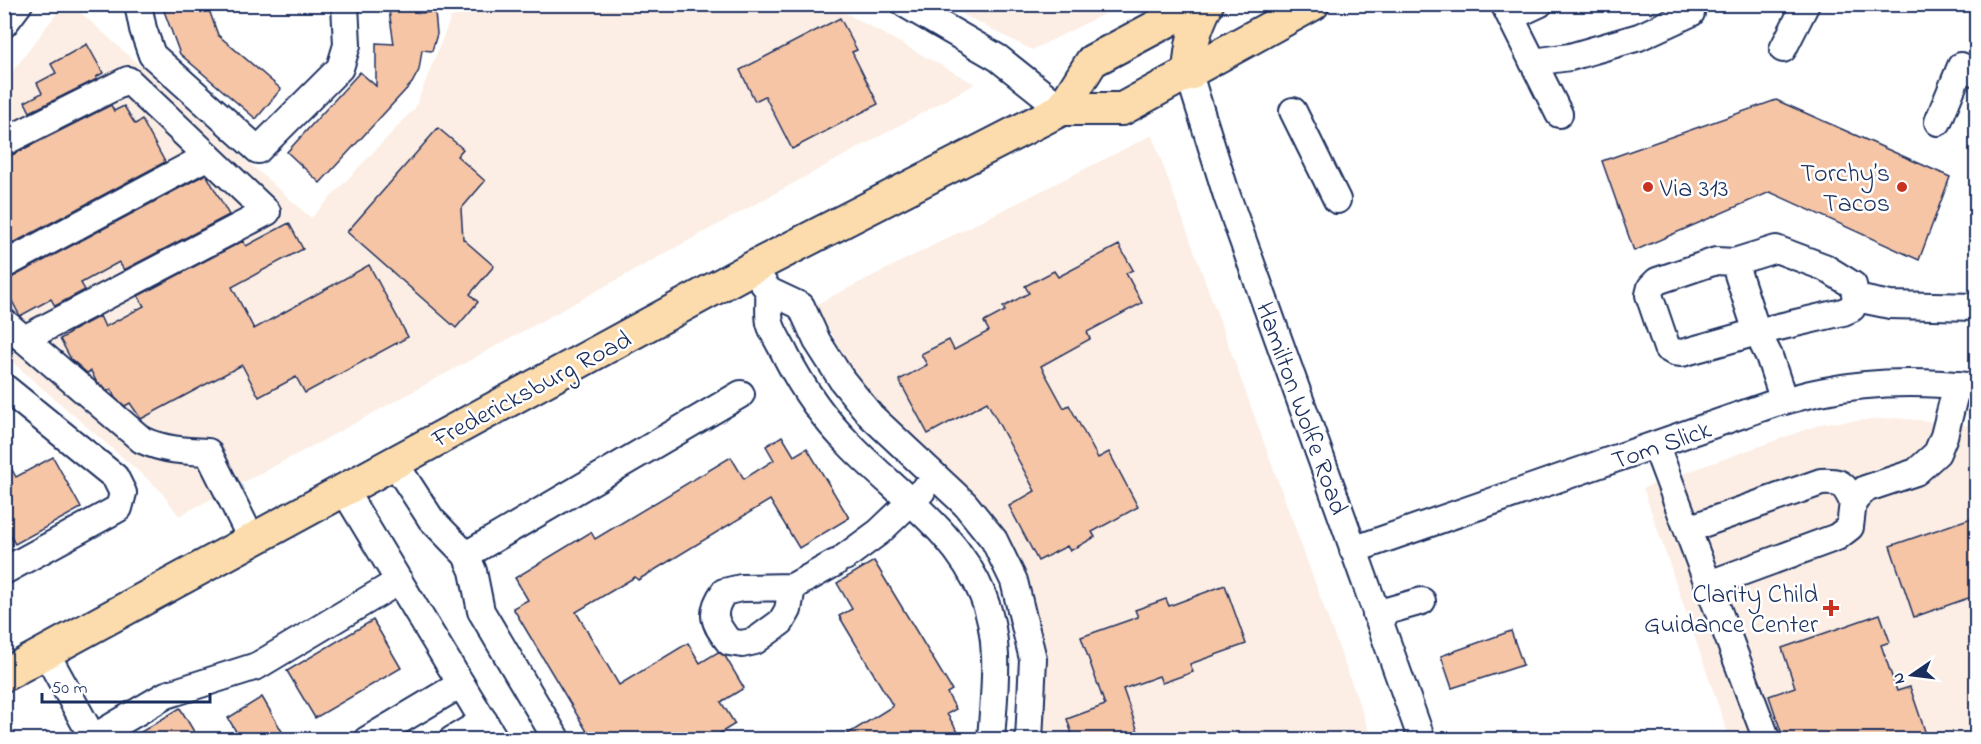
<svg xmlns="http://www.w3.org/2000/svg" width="1981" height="744" viewBox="0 0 1981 744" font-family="'Indie Flower',sans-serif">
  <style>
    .built { fill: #fceee4 }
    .building { fill: #f6c5a6; stroke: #1b2f5e; stroke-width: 1.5 }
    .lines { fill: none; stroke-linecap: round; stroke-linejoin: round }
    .minor-casing { stroke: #1b2f5e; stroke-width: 30 }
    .major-casing { stroke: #1b2f5e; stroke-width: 36 }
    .minor { stroke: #fff; stroke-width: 26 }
    .major { stroke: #fcdcac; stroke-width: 32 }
    .poi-dot { fill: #c8321e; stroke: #fff; stroke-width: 2 }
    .labels { text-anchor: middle; stroke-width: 5; stroke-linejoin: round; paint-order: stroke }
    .poi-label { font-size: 26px; fill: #1b2f5e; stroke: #fff; text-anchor: end }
    .street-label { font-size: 26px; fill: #1b2f5e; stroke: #fff }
  </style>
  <rect width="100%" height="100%" fill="#fff"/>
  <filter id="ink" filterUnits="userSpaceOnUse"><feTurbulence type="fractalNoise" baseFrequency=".0167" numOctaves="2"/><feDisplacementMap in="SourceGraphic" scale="12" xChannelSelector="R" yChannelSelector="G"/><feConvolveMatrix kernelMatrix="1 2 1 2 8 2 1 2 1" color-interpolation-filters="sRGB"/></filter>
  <g filter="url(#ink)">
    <g class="built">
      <path d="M63 5H72L311 218 415 108 451 17 501 5H831L975 84 322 441 179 516 159 489 5 356 4 83Z"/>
      <path d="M945 5H1122L1032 50Z"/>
      <path d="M1152 135 1372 739H1039L1044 669 1042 637 1026 573 1002 528 959 479 916 444 877 401 851 368 815 305Z"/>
      <path d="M1897 418 1976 426V739H1730L1643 488 1824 423Z"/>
    </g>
    <g class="building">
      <path d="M181 4H207L218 35 281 89 256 119 180 54 164 11Z"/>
      <path d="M388 4H418L419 13 435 12 437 34 432 51 422 50 419 70 412 83 320 183 287 152 360 72 376 86V43L394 44Z"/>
      <path d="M840 18 857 50 852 52 878 104 792 149 765 96 755 101 740 70Z"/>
      <path d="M87 44 103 73 96 77 97 79 30 112 25 102 42 93 37 83 56 73 51 64Z"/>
      <path d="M1776 100 1950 177 1919 260 1770 192 1634 251 1602 161Z"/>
      <path d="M111 105 114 111 124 106 135 124 142 120 165 162 4 248V159Z"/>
      <path d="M438 128 463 149 457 156 485 181 461 209 463 239 494 266 470 294 478 302 456 328 347 232Z"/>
      <path d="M206 174 229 215 124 270 119 262 81 283 85 290 55 306 51 299 20 316 4 286V280L11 278Z"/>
      <path d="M289 223 303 249 232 287 254 329 369 265 408 337 305 393 296 377 259 397 242 365 141 419 130 403 125 406 115 398 111 389 108 391 96 381 91 371 87 373 71 359 60 339 70 333V332L100 316 105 327 144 306 138 296 243 241 246 246Z"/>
      <path d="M1119 245 1133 270 1126 273 1142 303 1087 332 1090 339 1041 366 1064 408 1069 405 1098 458 1109 452 1138 507 1092 532 1095 537 1070 551 1067 546 1038 561 1009 506 1035 491 987 402 928 434 899 380 927 365 921 354 949 340 954 350 989 331 984 322 1005 311 1003 307 1029 293 1025 286 1054 271 1058 277Z"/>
      <path d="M782 436 794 456 807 448 849 518 799 548 770 500 638 580 635 577 576 612 619 685 688 643 700 663 718 652 725 656 744 688 721 702 735 724 709 740H592L513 608 528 600 515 578 591 532 595 539 731 457 744 479 774 460 766 446Z"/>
      <path d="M4 455 16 477 53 457 81 508 15 544 4 524Z"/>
      <path d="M1977 516V595L1914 617 1890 546Z"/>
      <path d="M874 561 952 690 947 693 956 709 947 714 958 732 945 740H838L893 706 839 616 852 609 837 583Z"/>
      <path d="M1225 585 1246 644 1190 664 1193 672 1162 683 1159 676 1123 689 1141 740H1074L1067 719 1105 705 1081 637 1138 617 1135 610 1166 599 1169 606Z"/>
      <path d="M1880 614 1890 642 1881 645 1897 691 1910 687 1928 740H1784L1769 696 1795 687 1782 648Z"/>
      <path d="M373 620 401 668 315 718 287 671Z"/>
      <path d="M1511 631 1523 665 1452 688 1441 656Z"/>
      <path d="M262 697 287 740H241L228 718Z"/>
      <path d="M180 708 199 740H128Z"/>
    </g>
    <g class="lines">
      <g class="minor-casing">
        <g id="minor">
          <path d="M138 4 143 29 152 55 258 150 340 68 347 45 345 4"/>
          <path d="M905 4 998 58 1062 109"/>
          <path d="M1504 4 1559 114"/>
          <path d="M1511 17 1539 4"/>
          <path d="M4 24 19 4"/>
          <path d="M1783 49 1806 4"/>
          <path d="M1533 62 1570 57 1639 37 1691 13"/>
          <path d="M1189 74 1227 196 1422 740"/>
          <path d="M1293 111 1337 200"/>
          <path d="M1938 122 1961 66 1976 73"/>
          <path d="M4 142 128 80 267 212 24 339"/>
          <path d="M1734 262 1716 261 1657 281 1651 287 1649 295 1667 348 1674 352 1682 353 1757 332 1843 312 1852 308 1856 298 1853 285 1824 267 1776 249 1734 262 1757 332 1769 356 1784 401"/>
          <path d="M4 265 208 156"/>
          <path d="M752 268 769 291 801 306 817 341 842 380 871 416 965 504 994 540 1014 581 1033 659 1029 740"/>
          <path d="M769 291C770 301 768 313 770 323 773 334 781 345 786 356 802 387 824 419 849 444 896 493 957 531 983 596 1002 642 994 692 991 740"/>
          <path d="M1856 298 1890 305 1976 307"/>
          <path d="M4 322 142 440C164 450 184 451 208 452L252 540"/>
          <path d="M4 387 115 477 123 493 119 508 4 571"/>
          <path d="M1656 446 1767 740"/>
          <path d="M394 462 431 519 466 555 473 571 481 611 557 740"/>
          <path d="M344 490 495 740"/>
          <path d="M1688 529 1821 482C1842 481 1844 484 1853 502"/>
          <path d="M1353 550 1775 403C1790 400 1804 395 1820 392 1871 381 1924 381 1976 387"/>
          <path d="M466 555 741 394"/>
          <path d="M845 557 879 532 922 491"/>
          <path d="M1709 584 1837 537 1850 527 1853 502 1865 489 1916 472 1937 453 1944 436 1957 385"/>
          <path d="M792 587 788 610 781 622 755 641 742 644 729 642C714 623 709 613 724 592L741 588 792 587 835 563"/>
          <path d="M1376 614 1422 601"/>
          <path d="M46 653 94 740"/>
          <path d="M93 738 166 695 257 666 399 581"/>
          <path d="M367 740 461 684"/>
          <path d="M452 740 484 721"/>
        </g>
      </g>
      <g class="major-casing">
        <g id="major">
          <path d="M1189 74C1191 44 1193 32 1207 4"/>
          <path d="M1062 109 1092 61 1199 4"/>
          <path d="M4 675 752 268 1062 109H1122L1313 4"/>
        </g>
      </g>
      <use href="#minor" class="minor"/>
      <use href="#major" class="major"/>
    </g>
  </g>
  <g class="poi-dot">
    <circle cx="1648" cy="187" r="6"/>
    <circle cx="1902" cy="187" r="6"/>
    <path d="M1828 599h6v6h6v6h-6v6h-6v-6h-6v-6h6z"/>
  </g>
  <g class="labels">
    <g class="poi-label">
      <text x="1890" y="181">Torchy’s<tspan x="1890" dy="30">Tacos</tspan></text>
      <text x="1660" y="196" text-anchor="start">Via 313</text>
      <text x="1818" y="602">Clarity Child<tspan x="1818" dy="30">Guidance Center</tspan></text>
    </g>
    <g class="street-label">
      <text transform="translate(531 388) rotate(-28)" y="9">Fredericksburg Road</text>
      <text transform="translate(1303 408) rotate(70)" y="9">Hamilton Wolfe Road</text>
      <text transform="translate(1661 444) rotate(-19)" y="9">Tom Slick</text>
    </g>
  </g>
  <rect width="1981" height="744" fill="none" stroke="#fff" stroke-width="24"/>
  <rect x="12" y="12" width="1957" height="720" fill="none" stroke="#1b2f5e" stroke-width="2" filter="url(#ink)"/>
  <g transform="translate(1912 675) rotate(256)" stroke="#ffffff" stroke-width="4.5" paint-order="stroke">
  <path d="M0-4.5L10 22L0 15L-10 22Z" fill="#1b2f5e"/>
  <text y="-9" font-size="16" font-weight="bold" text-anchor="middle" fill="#1b2f5e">N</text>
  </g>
  <path d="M42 693v9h168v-9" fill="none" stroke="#1b2f5e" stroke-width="3"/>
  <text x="51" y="693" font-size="18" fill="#1b2f5e" stroke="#ffffff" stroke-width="4.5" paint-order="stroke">50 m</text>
</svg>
